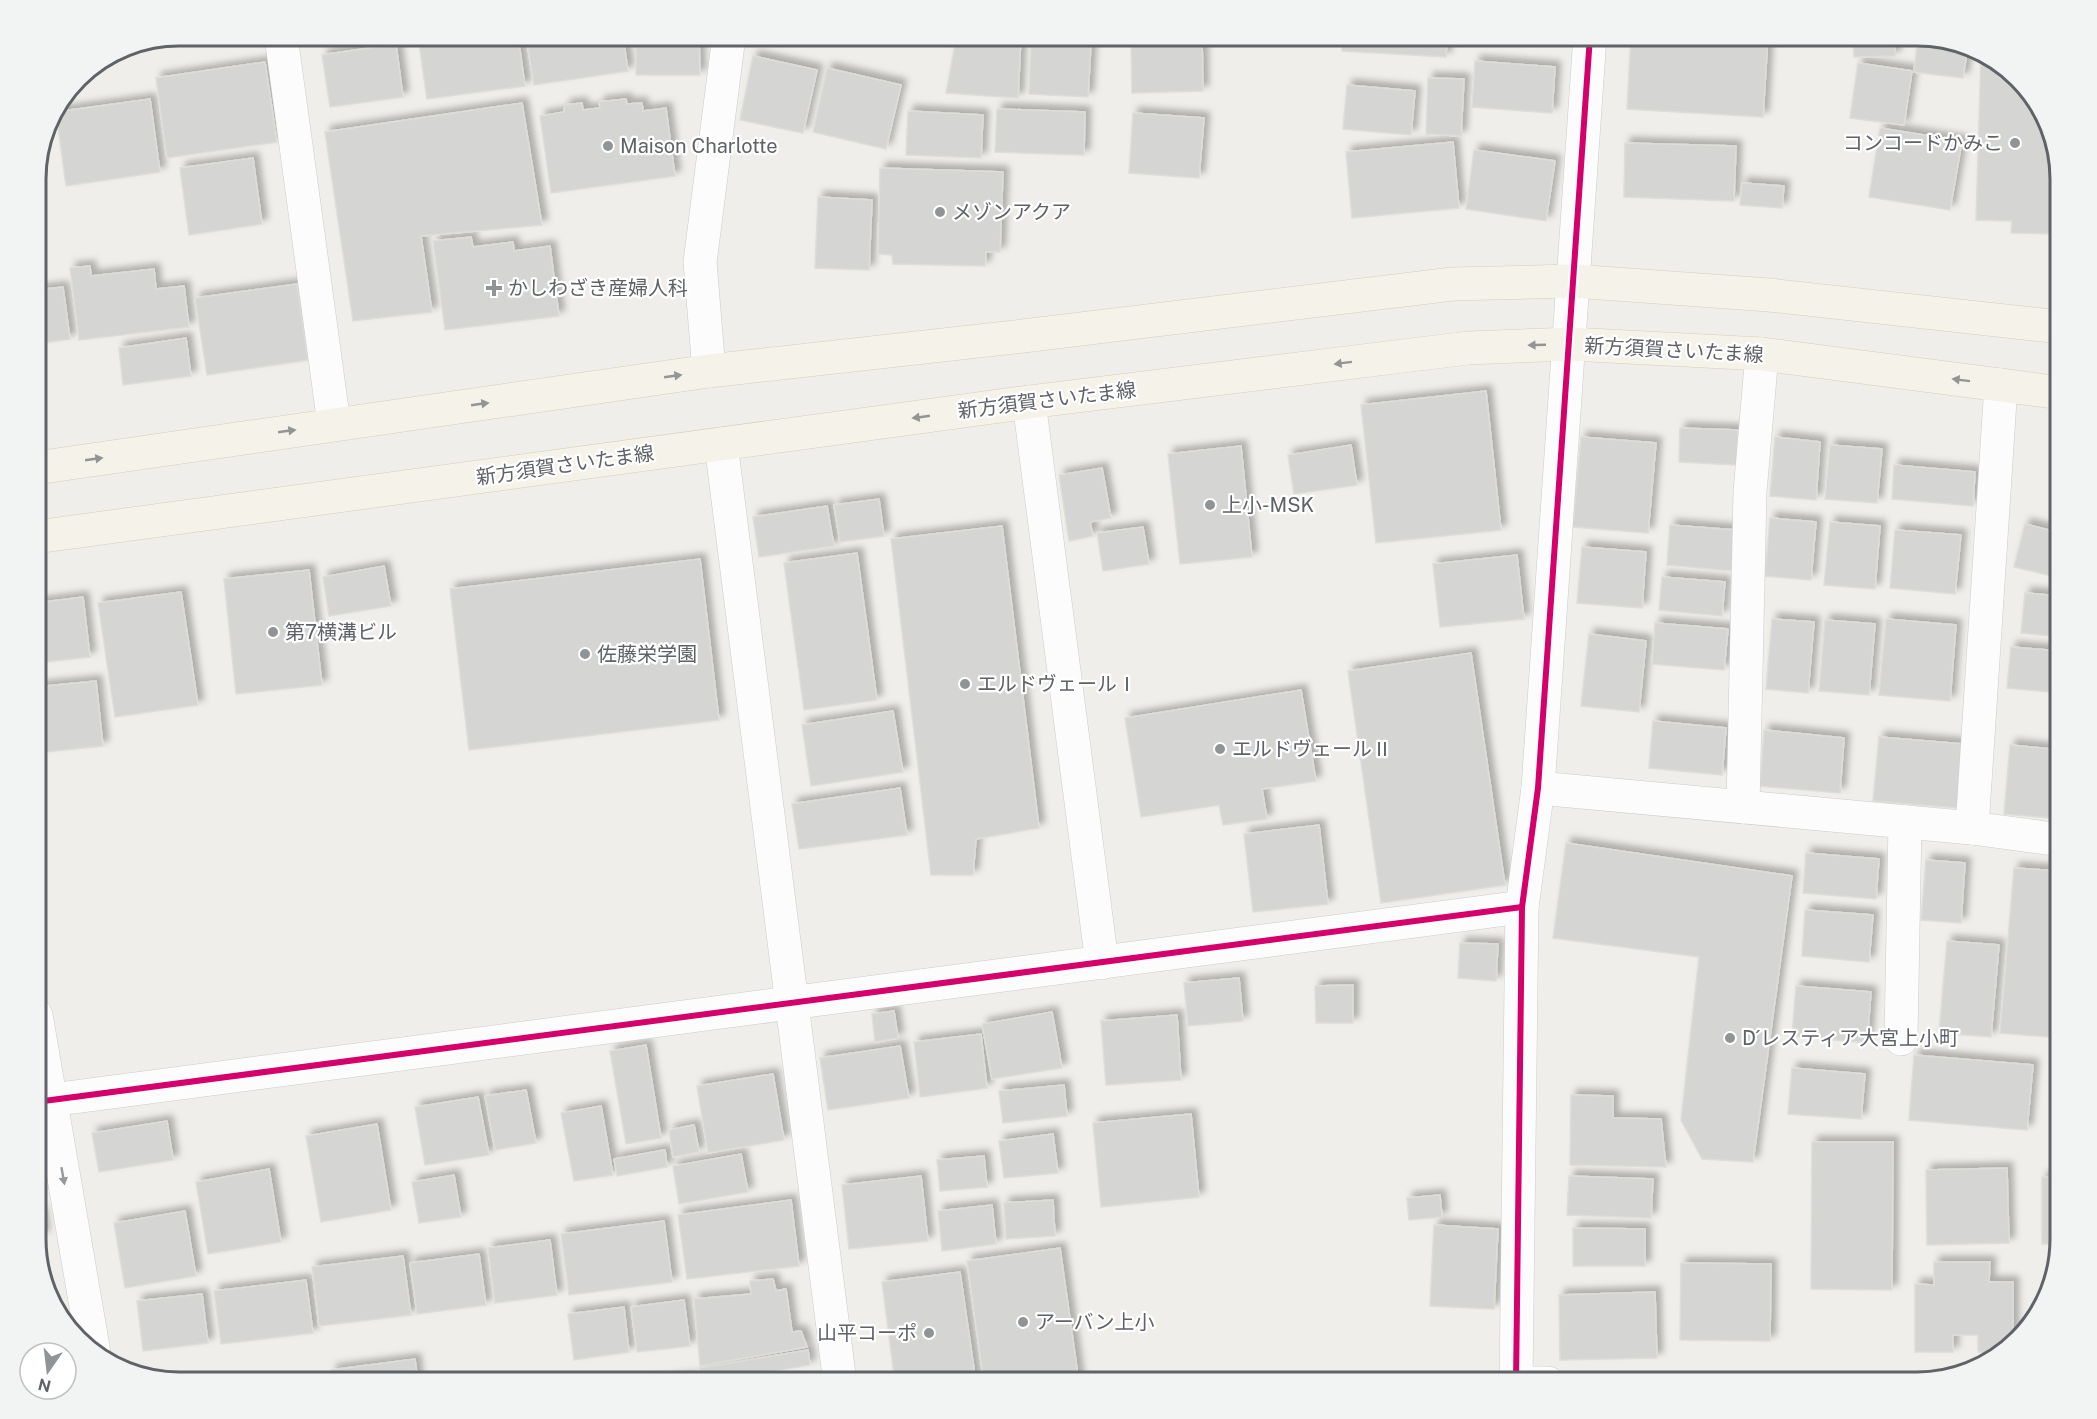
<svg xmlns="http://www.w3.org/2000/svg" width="2097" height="1419" viewBox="0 0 2097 1419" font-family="'Public Sans','Noto Sans JP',sans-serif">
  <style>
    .building { fill: #d5d5d3; stroke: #deddd9; stroke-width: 1.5; filter: url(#shadow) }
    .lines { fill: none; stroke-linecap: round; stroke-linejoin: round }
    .minor-casing { stroke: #cbcccc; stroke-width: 34 }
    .major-casing { stroke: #d7cfb7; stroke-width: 34 }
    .minor { stroke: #fdfcfc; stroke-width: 33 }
    .major { stroke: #f4f2e9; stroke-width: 33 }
    .cycleway-casing { stroke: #fff; stroke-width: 10 }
    .cycleway { stroke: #d6006c; stroke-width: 6 }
    .oneway { fill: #939595 }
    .oneway2 { fill: #96999c }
    .poi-dot { fill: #919496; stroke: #fff; stroke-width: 2 }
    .labels { text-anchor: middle; stroke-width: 4.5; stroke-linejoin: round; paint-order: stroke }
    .poi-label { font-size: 20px; fill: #5f6368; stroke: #fff; text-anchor: start }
    .street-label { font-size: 20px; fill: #5f6368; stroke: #fff }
    .rim { fill: none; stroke: #5f6368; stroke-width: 3 }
  </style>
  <defs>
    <filter id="shadow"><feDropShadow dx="5.5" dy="-5.5" stdDeviation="3" flood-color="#0004"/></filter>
  </defs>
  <rect width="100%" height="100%" fill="#efeeea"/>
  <g class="building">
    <path d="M418 36H518L525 86 427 99Z"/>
    <path d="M526 36H623L628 71 534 85Z"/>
    <path d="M636 36H699L700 75H636Z"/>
    <path d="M979 36H1021L1018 98 946 93 956 39H979Z"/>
    <path d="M1131 36H1202L1203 91 1132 93Z"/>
    <path d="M1342 36H1447L1446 57 1342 51Z"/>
    <path d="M1631 36H1768L1763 117 1627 109Z"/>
    <path d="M1853 36H1895V56L1854 57Z"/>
    <path d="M1918 36 1967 51 1963 78 1914 72Z"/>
    <path d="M1031 41 1091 44 1088 97 1029 94Z"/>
    <path d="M396 44 403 97 330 107 322 55Z"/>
    <path d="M1981 55 1998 60 2042 108 2061 179V234L2011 233 2012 221 1976 220Z"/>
    <path d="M753 56 817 70 803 133 740 120Z"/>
    <path d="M1475 61 1555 67 1552 113 1472 107Z"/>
    <path d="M265 62 277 142 167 158 156 78Z"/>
    <path d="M1858 63 1912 71 1904 125 1850 118Z"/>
    <path d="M827 68 901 85 886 149 813 132Z"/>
    <path d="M1428 78 1464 79 1461 136 1426 134Z"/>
    <path d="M1347 85 1415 91 1411 135 1343 129Z"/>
    <path d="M150 99 160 172 66 186 56 112Z"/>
    <path d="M626 99 627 104 642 103 643 111 666 108 675 176 551 193 540 116 564 112 565 105 582 103 583 110 600 108 599 102Z"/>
    <path d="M522 103 542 225 421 236 432 312 353 321 325 132Z"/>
    <path d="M997 109 1085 112 1084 155 995 152Z"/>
    <path d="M908 111 983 115 981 158 906 155Z"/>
    <path d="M1133 113 1204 118 1199 178 1129 173Z"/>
    <path d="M1880 128 1962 141 1950 210 1869 197Z"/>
    <path d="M1453 142 1459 208 1352 218 1346 152Z"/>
    <path d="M1625 143 1736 146 1734 201 1624 197Z"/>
    <path d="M1474 150 1555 161 1546 221 1466 209Z"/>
    <path d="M253 158 262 224 189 235 180 168Z"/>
    <path d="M880 168 1003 172 1000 252H986L985 266 893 264 892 255 878 254Z"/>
    <path d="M1742 183 1784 186 1782 208 1740 205Z"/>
    <path d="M818 197 872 200 869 270 815 268Z"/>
    <path d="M471 237 473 247 513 242 514 251 550 246 559 316 445 330 433 241Z"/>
    <path d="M90 266 91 276 154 269 156 289 184 286 189 327 79 340 70 268Z"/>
    <path d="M297 284 308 360 207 375 195 298Z"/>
    <path d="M63 287 70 339 36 344V290Z"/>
    <path d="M186 338 191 376 123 385 119 348Z"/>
    <path d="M1486 391 1501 530 1376 543 1361 405Z"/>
    <path d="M1680 428 1738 430 1737 465 1679 462Z"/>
    <path d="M1581 437 1656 443 1648 533 1573 527Z"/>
    <path d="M1775 437 1820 442 1816 500 1770 496Z"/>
    <path d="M1351 445 1357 485 1294 494 1288 455Z"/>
    <path d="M1830 445 1882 449 1877 503 1825 499Z"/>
    <path d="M1241 446 1252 557 1180 564 1168 454Z"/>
    <path d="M1894 465 1975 472 1973 506 1892 499Z"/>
    <path d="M1102 468 1111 518 1090 522 1093 536 1069 541 1059 475Z"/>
    <path d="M879 499 884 536 840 542 834 505Z"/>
    <path d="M827 506 834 546 759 557 753 517Z"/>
    <path d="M1770 518 1816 522 1811 580 1765 576Z"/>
    <path d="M1830 522 1880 526 1875 589 1824 585Z"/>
    <path d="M2025 524 2061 533V578L2014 567Z"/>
    <path d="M1670 525 1736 530 1732 571 1667 565Z"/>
    <path d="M1002 526 1039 828 976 839 973 875H931L891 539Z"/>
    <path d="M1143 527 1149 564 1103 571 1097 533Z"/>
    <path d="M1895 530 1961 535 1955 594 1890 588Z"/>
    <path d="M1582 547 1646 552 1642 608 1577 603Z"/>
    <path d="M857 553 877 700 804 710 784 563Z"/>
    <path d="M1517 555 1524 619 1440 627 1433 564Z"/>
    <path d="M700 559 719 720 469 750 450 589Z"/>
    <path d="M384 566 391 606 329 616 323 577Z"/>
    <path d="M309 570 322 685 236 694 224 579Z"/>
    <path d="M1662 577 1725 582 1722 616 1659 610Z"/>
    <path d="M181 592 198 705 115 717 98 603Z"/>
    <path d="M2025 593 2061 596V637L2021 633Z"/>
    <path d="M83 597 90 657 36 663V603Z"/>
    <path d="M1772 619 1814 622 1808 693 1766 689Z"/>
    <path d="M1886 619 1956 625 1950 701 1879 695Z"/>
    <path d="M1825 620 1875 624 1869 695 1819 691Z"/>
    <path d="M1655 623 1728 629 1724 670 1652 664Z"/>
    <path d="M1589 634 1646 641 1639 712 1581 706Z"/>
    <path d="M2011 647 2061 651V693L2007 688Z"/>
    <path d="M1471 653 1505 885 1381 903 1348 671Z"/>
    <path d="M96 681 103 746 36 753V687Z"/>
    <path d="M1301 690 1316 781 1262 789 1267 819 1223 825 1219 805 1141 817 1125 718Z"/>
    <path d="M893 711 903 772 811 786 802 725Z"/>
    <path d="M1653 721 1726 728 1722 775 1649 768Z"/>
    <path d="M1764 730 1844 738 1840 793 1760 786Z"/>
    <path d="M1879 737 1963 744 1958 808 1873 801Z"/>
    <path d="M2010 745 2061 750V819L2004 814Z"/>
    <path d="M900 788 907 835 799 849 792 804Z"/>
    <path d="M1319 825 1328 904 1253 912 1244 834Z"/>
    <path d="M1566 843 1792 876 1753 1162 1702 1159 1681 1120 1699 957 1553 938Z"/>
    <path d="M1806 853 1879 859 1876 899 1803 893Z"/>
    <path d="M1926 860 1965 863 1961 923 1921 920Z"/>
    <path d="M2014 868 2061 871V1038L2000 1033Z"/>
    <path d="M1805 910 1873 915 1869 962 1802 956Z"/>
    <path d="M1947 941 1999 945 1991 1037 1939 1033Z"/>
    <path d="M1460 943 1498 944 1496 981 1458 978Z"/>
    <path d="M1239 978 1243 1021 1188 1026 1184 983Z"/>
    <path d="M1353 985V1023H1316L1315 986Z"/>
    <path d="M1796 986 1871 992 1867 1043 1792 1036Z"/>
    <path d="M894 1011 898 1038 875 1042 872 1014Z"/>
    <path d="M1052 1012 1062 1068 992 1079 982 1024Z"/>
    <path d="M1177 1015 1181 1080 1106 1085 1101 1021Z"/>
    <path d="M981 1034 987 1088 920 1097 914 1042Z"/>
    <path d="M646 1045 661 1138 626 1144 610 1051Z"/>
    <path d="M900 1046 909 1098 828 1110 820 1058Z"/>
    <path d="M1914 1055 2033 1065 2027 1130 1909 1120Z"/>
    <path d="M1792 1068 1865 1074 1861 1119 1788 1114Z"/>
    <path d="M773 1074 784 1140 708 1153 697 1086Z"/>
    <path d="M1064 1085 1067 1116 1003 1123 999 1091Z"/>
    <path d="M526 1090 536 1143 495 1150 485 1096Z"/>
    <path d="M1571 1095 1613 1096V1118L1661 1119 1666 1167 1570 1165Z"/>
    <path d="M478 1097 489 1155 425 1165 415 1107Z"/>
    <path d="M601 1106 613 1175 574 1181 561 1113Z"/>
    <path d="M1191 1114 1199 1197 1101 1207 1093 1123Z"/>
    <path d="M167 1121 173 1160 99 1172 92 1133Z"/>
    <path d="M377 1124 391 1210 321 1222 306 1136Z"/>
    <path d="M694 1125 699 1152 673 1157 669 1130Z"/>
    <path d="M1053 1134 1058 1173 1004 1178 999 1141Z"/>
    <path d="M1812 1142H1893L1892 1290 1811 1289Z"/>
    <path d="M665 1150 667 1167 617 1176 614 1159Z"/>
    <path d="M741 1154 748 1192 679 1204 673 1166Z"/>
    <path d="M984 1156 987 1187 940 1191 937 1160Z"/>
    <path d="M2007 1168 2009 1243 1927 1245 1926 1170Z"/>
    <path d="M269 1169 281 1242 208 1254 196 1182Z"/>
    <path d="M454 1175 461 1217 419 1223 412 1182Z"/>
    <path d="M921 1176 928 1241 849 1249 842 1185Z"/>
    <path d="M1569 1176 1653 1179 1651 1218 1567 1215Z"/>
    <path d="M2042 1177H2061L2060 1244H2042Z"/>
    <path d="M1440 1195 1442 1217 1409 1220 1407 1198Z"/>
    <path d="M791 1200 799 1266 687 1279 678 1215Z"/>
    <path d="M1053 1200 1055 1236 1006 1239 1004 1203Z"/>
    <path d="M992 1205 996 1244 942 1251 938 1211Z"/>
    <path d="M185 1211 196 1276 125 1288 114 1223Z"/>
    <path d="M36 1213H41L44 1236H36Z"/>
    <path d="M664 1221 672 1282 569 1295 561 1234Z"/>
    <path d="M1434 1225 1498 1229 1494 1309 1430 1306Z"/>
    <path d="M1573 1228 1645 1229V1266H1573Z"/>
    <path d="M550 1240 557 1295 495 1303 488 1248Z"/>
    <path d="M1060 1248 1079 1383H984L967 1261Z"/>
    <path d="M479 1254 486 1305 417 1314 410 1263Z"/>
    <path d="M403 1256 411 1315 319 1326 312 1267Z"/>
    <path d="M1934 1262H1990L1989 1282H2013V1341L1999 1353 1978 1352V1335H1953V1352H1915V1284L1934 1285Z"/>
    <path d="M1681 1263 1771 1264 1770 1341 1680 1340Z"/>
    <path d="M960 1272 976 1383H895L882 1282Z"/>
    <path d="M773 1279 776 1291 786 1289 792 1332 801 1331 807 1347 700 1366 694 1299 751 1294 750 1281Z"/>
    <path d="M306 1280 313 1333 221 1344 214 1291Z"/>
    <path d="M1655 1292 1657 1358 1560 1360 1559 1295Z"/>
    <path d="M202 1294 208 1343 143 1351 137 1301Z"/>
    <path d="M684 1300 690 1346 637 1352 631 1307Z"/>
    <path d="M624 1307 629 1352 574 1360 568 1314Z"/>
    <path d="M808 1350 810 1365 763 1373 765 1383H702L699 1368Z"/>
    <path d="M415 1359 418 1383H333L331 1370Z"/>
    <path d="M692 1377 693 1383 649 1382Z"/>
  </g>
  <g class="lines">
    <g class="minor-casing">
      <g id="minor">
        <path d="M281 36 334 424"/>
        <path d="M709 371 700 262 729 36"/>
        <path d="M1029 402 1102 963"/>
        <path d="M721 444 840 1383"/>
        <path d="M1538 788 1972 828 2061 840"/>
        <path d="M1743 807 1750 492 1762 354"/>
        <path d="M1972 828 2001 385"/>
        <path d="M36 1015 94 1353"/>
        <path d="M1901 1039 1905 822"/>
        <path d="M36 1102 1522 907"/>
        <path d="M1514 1383H1548"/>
        <path d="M1516 1383 1522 907 1538 788 1590 36"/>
      </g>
    </g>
    <g class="major-casing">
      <g id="major">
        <path d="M36 468 709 371 1023 336 1453 284 1573 281 1769 295 2061 327"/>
        <path d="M36 537 1029 402 1468 348 1570 344 1762 354 2061 393"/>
      </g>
    </g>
    <use href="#minor" class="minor"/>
    <use href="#major" class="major"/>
    <g class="cycleway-casing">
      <g id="cycleway">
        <path d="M36 1102 1522 907"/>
        <path d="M1516 1383 1522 907 1538 788 1590 36"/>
      </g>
    </g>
    <use href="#cycleway" class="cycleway"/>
  </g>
  <defs><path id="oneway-solid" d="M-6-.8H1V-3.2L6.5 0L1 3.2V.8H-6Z" transform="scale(1.5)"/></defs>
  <g class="oneway">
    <use href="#oneway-solid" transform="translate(1537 345) rotate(178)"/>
    <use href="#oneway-solid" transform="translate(1343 363) rotate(173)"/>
    <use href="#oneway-solid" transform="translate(673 376) rotate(-8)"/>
    <use href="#oneway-solid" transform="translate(1961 380) rotate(-173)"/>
    <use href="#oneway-solid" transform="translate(480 404) rotate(-8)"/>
    <use href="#oneway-solid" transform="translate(921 417) rotate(172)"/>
    <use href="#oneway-solid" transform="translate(287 431) rotate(-8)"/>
    <use href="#oneway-solid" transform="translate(94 459) rotate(-8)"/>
  </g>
  <use class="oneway2" href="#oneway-solid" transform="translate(63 1176) rotate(80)"/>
  <g class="poi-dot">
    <circle cx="2015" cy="143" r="6"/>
    <circle cx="608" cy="146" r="6"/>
    <circle cx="940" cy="212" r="6"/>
    <path d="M491 279h6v6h6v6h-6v6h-6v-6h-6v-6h6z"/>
    <circle cx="1210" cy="505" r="6"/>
    <circle cx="273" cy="632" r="6"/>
    <circle cx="585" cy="654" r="6"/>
    <circle cx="965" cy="684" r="6"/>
    <circle cx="1220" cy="749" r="6"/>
    <circle cx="1730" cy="1038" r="6"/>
    <circle cx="1023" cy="1322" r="6"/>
    <circle cx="929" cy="1333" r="6"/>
  </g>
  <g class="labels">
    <g class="poi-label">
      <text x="2003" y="150" text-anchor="end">コンコードかみこ</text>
      <text x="620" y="153">Maison Charlotte</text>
      <text x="952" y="219">メゾンアクア</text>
      <text x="508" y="295">かしわざき産婦人科</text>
      <text x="1222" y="512">上小-MSK</text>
      <text x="285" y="639">第7横溝ビル</text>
      <text x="597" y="661">佐藤栄学園</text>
      <text x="977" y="691">エルドヴェールⅠ</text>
      <text x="1232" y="756">エルドヴェールⅡ</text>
      <text x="1742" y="1045">D´レスティア大宮上小町</text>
      <text x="1035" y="1329">アーバン上小</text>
      <text x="917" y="1340" text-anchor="end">山平コーポ</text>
    </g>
    <g class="street-label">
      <text transform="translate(1674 350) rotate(3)" y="7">新方須賀さいたま線</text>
      <text transform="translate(1047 400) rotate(-7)" y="7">新方須賀さいたま線</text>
      <text transform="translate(565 465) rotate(-8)" y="7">新方須賀さいたま線</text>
    </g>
  </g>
  <path d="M0 0H2097V1419H0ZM179 46H1917A133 133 0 0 1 2050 179V1239A133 133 0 0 1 1917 1372H179A133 133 0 0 1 46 1239V179A133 133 0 0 1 179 46Z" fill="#f2f3f3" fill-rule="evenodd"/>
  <path class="rim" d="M179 46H1917A133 133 0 0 1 2050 179V1239A133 133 0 0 1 1917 1372H179A133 133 0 0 1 46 1239V179A133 133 0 0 1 179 46Z"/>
  <g transform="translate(48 1371) rotate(194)"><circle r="28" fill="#ffffff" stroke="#bfc1c3" stroke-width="1.5"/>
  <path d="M0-4.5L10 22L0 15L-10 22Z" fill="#919496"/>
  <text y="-9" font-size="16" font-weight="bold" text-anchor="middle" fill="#5f6368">N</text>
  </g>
</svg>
